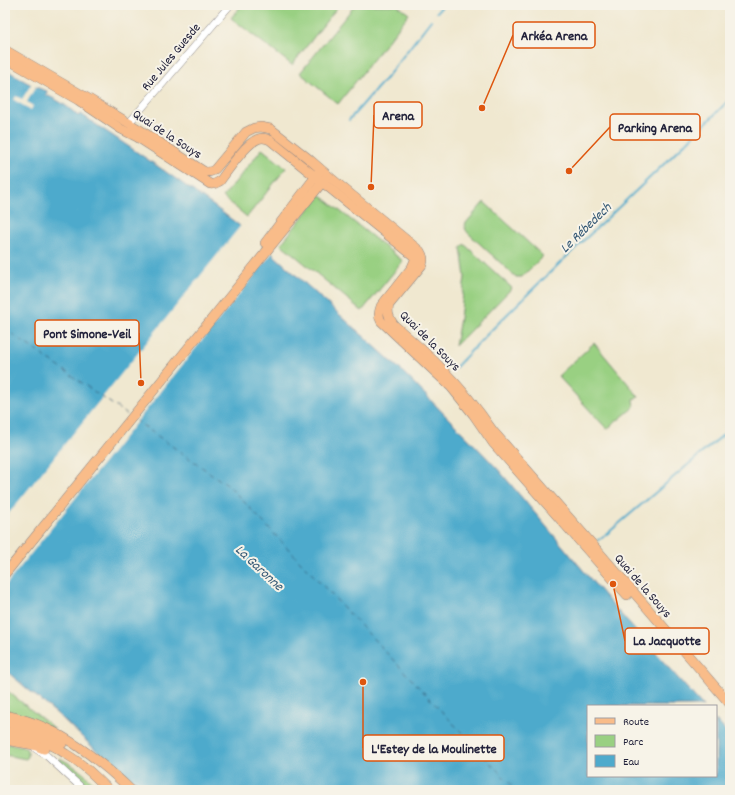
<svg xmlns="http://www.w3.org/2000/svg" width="735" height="795" viewBox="0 0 735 795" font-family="Dekko,sans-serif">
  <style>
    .green { fill: #99d082; stroke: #5e795e }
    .water { fill: #4eaacc; stroke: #386684 }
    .pier { fill: #f0e8d0 }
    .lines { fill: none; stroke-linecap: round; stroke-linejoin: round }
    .stream { stroke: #4eaacc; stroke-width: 2 }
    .ferry { stroke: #345875; stroke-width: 1; stroke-dasharray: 5 4; stroke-linecap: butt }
    .minor-casing { stroke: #898586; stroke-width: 8 }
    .major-casing { stroke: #898586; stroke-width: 10 }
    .minor { stroke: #fff; stroke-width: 7 }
    .major { stroke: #f9bc89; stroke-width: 9 }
    .labels { text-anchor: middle; stroke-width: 4; stroke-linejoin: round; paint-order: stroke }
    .street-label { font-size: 13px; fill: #22223b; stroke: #f7f3e8 }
    .water-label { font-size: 14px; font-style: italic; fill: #345875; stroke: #f7f3e8 }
    .leader { fill: none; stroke: #de560e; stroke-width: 1.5 }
    .callout-dot { fill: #de560e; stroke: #f7f3e8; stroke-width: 1.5 }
    .callout { fill: #f7f3e8; stroke: #de560e; stroke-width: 1.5 }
    .callout-label { font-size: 14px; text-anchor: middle; font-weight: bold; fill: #22223b }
  </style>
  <rect width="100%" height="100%" fill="#f7f3e8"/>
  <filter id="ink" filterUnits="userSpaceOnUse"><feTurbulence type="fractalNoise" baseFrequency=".025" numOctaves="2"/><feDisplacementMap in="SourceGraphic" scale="8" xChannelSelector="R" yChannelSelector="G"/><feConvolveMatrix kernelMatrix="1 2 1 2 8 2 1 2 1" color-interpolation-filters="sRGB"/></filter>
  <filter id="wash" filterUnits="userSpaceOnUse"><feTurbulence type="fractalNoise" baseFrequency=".012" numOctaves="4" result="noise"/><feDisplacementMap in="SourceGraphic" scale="16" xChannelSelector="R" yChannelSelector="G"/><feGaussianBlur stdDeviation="0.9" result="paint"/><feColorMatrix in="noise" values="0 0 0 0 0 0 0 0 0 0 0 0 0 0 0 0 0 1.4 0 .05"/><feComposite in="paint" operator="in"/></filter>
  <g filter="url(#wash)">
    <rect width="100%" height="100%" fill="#f0e8d0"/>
    <g class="green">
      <path d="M242 5H339L292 65 231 18Z"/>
      <path d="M355 5H397L409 14 338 104 300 73Z"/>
      <path d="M262 149 286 168 247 217 223 197Z"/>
      <path d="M320 195 403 261 362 311 281 244Z"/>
      <path d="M484 202 543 256 522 277H516L468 233C465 229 464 227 466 223Z"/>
      <path d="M464 244 512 288 455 346 460 318 465 277 461 248Z"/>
      <path d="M594 343 639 397 633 399 634 407 607 429 558 376Z"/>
      <path d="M5 689 55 729 5 711Z"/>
      <path d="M5 743 26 748 28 753V757L26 759 5 755Z"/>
      <path d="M60 759H61C77 766 89 779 102 790H92L59 761Z"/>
    </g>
    <path class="water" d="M5 69C18 77 32 87 47 91L46 95C58 100 69 107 78 116L81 114 88 119C145 158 203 195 256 239L402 371 497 468 609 601 703 706H588V776H716V720L730 736V790H138L62 718 5 670Z"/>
    <g class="pier">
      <path d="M32 83 36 86 27 102 33 106 31 110 14 100 16 96 22 99Z"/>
      <path d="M242 224 273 252 5 586V518Z"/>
    </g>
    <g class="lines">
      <g class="stream">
        <path d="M437 12 443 5"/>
        <path d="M349 120 387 77 431 20"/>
        <path d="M454 369C542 275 640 191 730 99"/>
        <path d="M598 540 608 533 730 429"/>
      </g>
      <g class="ferry">
        <path d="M5 329 129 416"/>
        <path d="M135 420 230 487 516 790"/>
      </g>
    </g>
  </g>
  <g filter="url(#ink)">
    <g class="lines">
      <g class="minor-casing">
        <g id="minor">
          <path d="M129 123 230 5"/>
          <path d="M36 749 47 756 84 790"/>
        </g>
      </g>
      <g class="major-casing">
        <g id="major">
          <path d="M5 50 84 96 137 128 205 172C209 172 212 172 215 169L246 132 254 128 261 127 271 129 309 159 331 178 420 251C423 256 424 259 422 265L389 305C387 313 389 318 394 325 410 339 427 353 442 369 461 388 478 409 493 431L586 537 730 704"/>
          <path d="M5 58 78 100 121 129 137 137 210 184C214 185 216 183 220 181 229 169 245 144 258 139 262 137 266 138 270 140L415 257V260L412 267 381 306C379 312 378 316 381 321L451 387 473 414 493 443 627 595"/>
          <path d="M265 243 319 172"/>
          <path d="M5 574 325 179"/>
          <path d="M5 715C19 718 33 722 46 728 78 743 106 766 131 790"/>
          <path d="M5 722C25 727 43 733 62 744"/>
          <path d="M5 731C26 736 48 742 66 754 82 763 96 777 109 790"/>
          <path d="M5 740 34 745 44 749"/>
        </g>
      </g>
      <use href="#minor" class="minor"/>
      <use href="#major" class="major"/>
    </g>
  </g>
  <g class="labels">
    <g class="street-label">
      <text transform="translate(170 56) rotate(-50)" y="5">Rue Jules Guesde</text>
      <text transform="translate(168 133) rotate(33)" y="5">Quai de la Souys</text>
      <text transform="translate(431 340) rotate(45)" y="5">Quai de la Souys</text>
      <text transform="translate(644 585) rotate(49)" y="5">Quai de la Souys</text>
    </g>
    <g class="water-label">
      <text transform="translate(585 227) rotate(-44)" y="5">Le Rébedech</text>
      <text transform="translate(260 567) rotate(43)" y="5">La Garonne</text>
    </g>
  </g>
  <path class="leader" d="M482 108L513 35M371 187L374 115M569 171L610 127M141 383L139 333M613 584L625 641M363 682L363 748"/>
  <g class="callout-dot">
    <circle cx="482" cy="108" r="4"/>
    <circle cx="371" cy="187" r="4"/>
    <circle cx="569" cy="171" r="4"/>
    <circle cx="141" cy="383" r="4"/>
    <circle cx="613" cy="584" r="4"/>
    <circle cx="363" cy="682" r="4"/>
  </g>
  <g class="callout">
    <rect x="513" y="22" width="82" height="26" rx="4"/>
    <rect x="374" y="102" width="48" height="26" rx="4"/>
    <rect x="610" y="114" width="90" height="26" rx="4"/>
    <rect x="35" y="320" width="104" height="26" rx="4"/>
    <rect x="625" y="628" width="84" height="26" rx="4"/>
    <rect x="363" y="735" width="141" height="26" rx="4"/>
  </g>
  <g class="callout-label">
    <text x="554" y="40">Arkéa Arena</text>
    <text x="398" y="120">Arena</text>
    <text x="655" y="132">Parking Arena</text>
    <text x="87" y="338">Pont Simone-Veil</text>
    <text x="667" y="645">La Jacquotte</text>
    <text x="434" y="753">L'Estey de la Moulinette</text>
  </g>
  <rect width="735" height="795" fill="none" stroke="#f7f3e8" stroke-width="20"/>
  <rect x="587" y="705" width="130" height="72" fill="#f7f3e8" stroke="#a29fa3"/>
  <rect x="595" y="718" width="20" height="6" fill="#f9bc89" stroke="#a29fa3"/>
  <text x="623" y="725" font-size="12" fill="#22223b">Route</text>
  <rect x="595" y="735" width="20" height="12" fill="#99d082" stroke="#a29fa3"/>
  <text x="623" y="745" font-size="12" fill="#22223b">Parc</text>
  <rect x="595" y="755" width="20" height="12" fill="#4eaacc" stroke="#a29fa3"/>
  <text x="623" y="765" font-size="12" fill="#22223b">Eau</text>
</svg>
